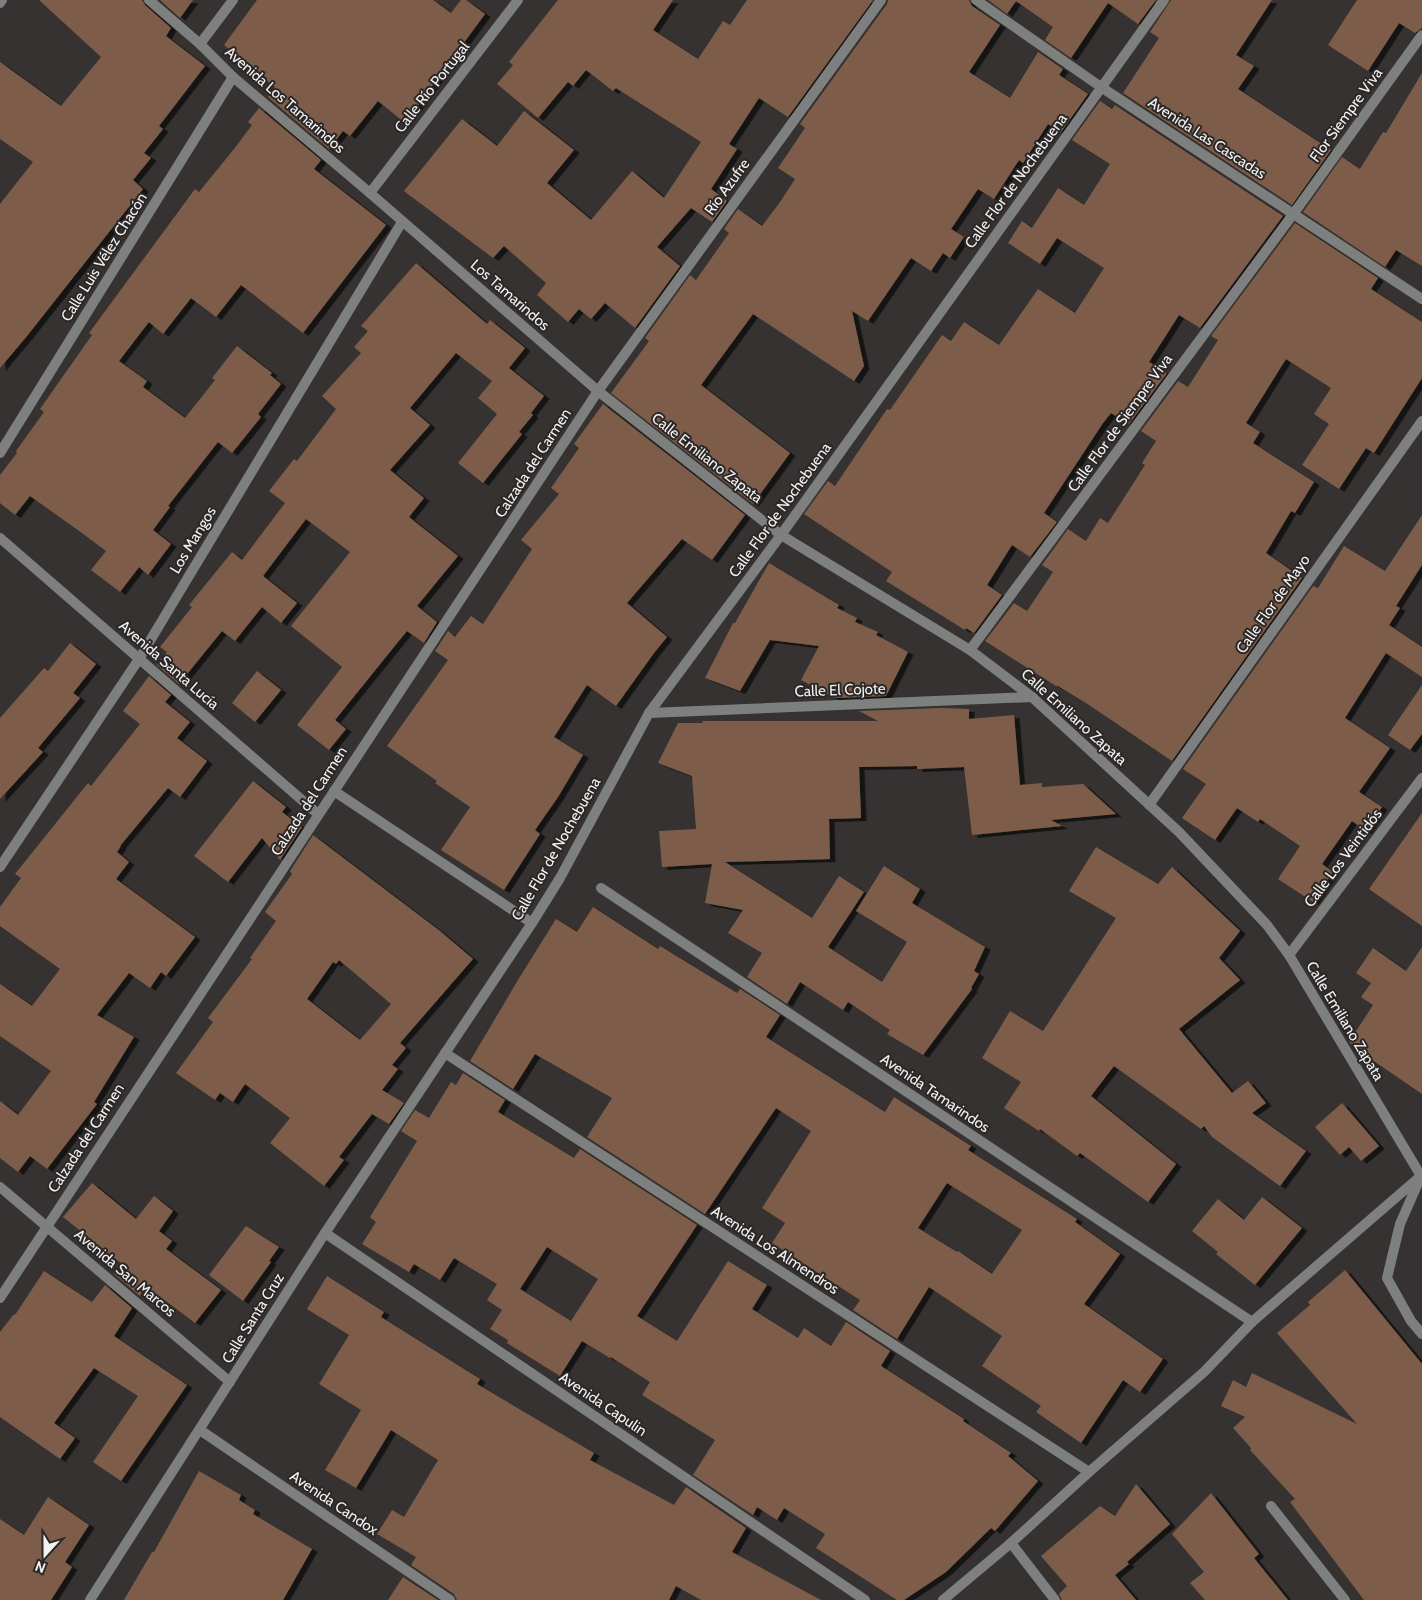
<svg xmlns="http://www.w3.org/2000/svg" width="1422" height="1600" viewBox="0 0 1422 1600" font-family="Cabin,sans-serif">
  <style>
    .building { fill: #7d5d48; fill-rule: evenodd; filter: url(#shadow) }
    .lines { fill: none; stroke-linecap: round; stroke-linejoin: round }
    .minor { stroke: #7e7f7f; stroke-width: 10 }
    .tertiary { stroke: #7e7f7f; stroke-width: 10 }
    .labels { text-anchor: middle; stroke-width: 4; stroke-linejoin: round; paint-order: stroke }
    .street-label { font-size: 15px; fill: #f4f2f1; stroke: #2b2827 }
  </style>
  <defs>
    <filter id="shadow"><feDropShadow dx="5.5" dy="3" stdDeviation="0" flood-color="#0009"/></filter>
  </defs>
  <rect width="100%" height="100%" fill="#353231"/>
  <g class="building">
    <path d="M39 0H142L145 5 171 28 166 36 205 66 159 126 163 129 144 153 151 158 133 180 143 189 27 336 0 368V204L33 162 0 139V62L61 106 101 57Z"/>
    <path d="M160 0H193L180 18Z"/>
    <path d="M257 0H433L451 13 461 0H466L485 14 405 123 378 101 350 136 343 131 329 149 268 97 275 87 266 80 267 78 224 45Z"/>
    <path d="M558 0H673L653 30 698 59 723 21 730 25 747 0H873L788 117 759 98 729 144 737 149 711 189 727 201 712 222 691 208 657 247 680 266 635 328 605 303 591 319 579 309 568 322 537 295 546 283 504 246 493 258 404 191 462 119 497 146 524 111 574 150 547 183 591 220 632 171 664 198 701 142 616 88 613 91 586 70 573 86 568 82 538 118 497 84 513 65 509 62Z"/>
    <path d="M888 0H969L972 6 1000 25 969 72 1010 98 1038 52 1063 69 1059 75 1088 94 1061 132 1048 124 1023 163 1019 160 994 199 978 189 951 229 964 237 950 258 943 253 931 271 911 258 868 321 852 311 864 366 854 381 753 314 701 385 790 453 753 504 611 393 649 341 645 338 690 275 696 280 729 233 724 229 738 209 762 226 780 202 795 179 778 168 805 128 800 124 887 4Z"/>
    <path d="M988 0H1156L1138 24 1108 3 1071 58 1045 40 1053 27 1016 1 1007 14Z"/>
    <path d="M1171 0H1272L1236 55 1254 66 1238 89 1331 150 1292 205 1123 93 1159 38 1150 32Z"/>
    <path d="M1357 0H1422V28L1415 33 1399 23 1368 71 1328 45Z"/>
    <path d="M1422 73V266L1396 250 1385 267 1303 212 1342 157 1360 169 1383 132 1386 133Z"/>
    <path d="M1100 101 1112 109 1115 105 1283 216 1200 328 1179 315 1149 362 1167 373 1129 424 1111 413 1103 423 1044 513 1057 522 1030 557 1012 545 987 585 1002 595 974 633 966 628 965 630 886 581 892 572 804 514 828 481 835 486 887 409 890 410 942 335 951 341 964 322 999 345 1038 289 1075 313 1104 268 1057 238 1040 264 1008 243 1022 221 1032 228 1058 188 1084 205 1110 164 1072 140Z"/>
    <path d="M259 108 321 160 314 169 386 225 303 333 241 285 216 317 191 298 163 334 149 322 119 361 147 381 143 387 185 418 215 380 212 378 237 346 272 373 270 375 281 384 258 414 261 417 232 453 218 442 168 506 170 507 153 530 171 544 148 575 139 567 120 592 91 570 106 551 82 533 30 496 15 515 0 503V475L17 453 16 451 44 412 40 409 92 335 89 333 195 189 199 192 234 149 252 125 248 122Z"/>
    <path d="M1295 223 1378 278 1371 289 1422 322V378L1374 453 1366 448 1339 489 1302 465 1329 424 1314 414 1331 388 1286 359 1246 423 1260 432 1253 443 1314 482 1295 513 1291 511 1266 553 1302 578 1172 761 1086 703 1058 686H1056L985 641 1014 603 1027 611 1053 572 1042 565 1068 529 1086 541 1100 518 1108 523 1145 465 1142 463 1156 441 1141 431 1178 381 1188 387 1218 340 1211 336Z"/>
    <path d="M416 263 487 324 490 320 525 348 509 368 544 396 531 413 533 415 519 432 522 434 483 483 458 463 497 414 478 398 492 381 456 353 410 408 430 425 390 470 424 498 409 517 458 556 417 606 437 622 424 643 407 631 402 637 335 720 346 729 329 750 297 725 342 667 291 626 350 552 306 519 263 576 297 603 281 623 262 607 235 641 222 631 179 684 157 665 167 652 160 647 192 607 189 605 232 552 242 560 285 503 269 491 294 459 297 461 336 409 322 396 361 353 354 347 368 331 361 326Z"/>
    <path d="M603 404 745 515 712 560 682 539 627 603 667 637 654 653 616 706 587 685 554 737 583 755 558 797 535 830 540 834 504 890 441 850 470 807 435 783 437 781 387 746 448 660 435 651 448 631 455 637 471 616 483 624 532 549 521 540 559 494 551 488 579 448 574 444Z"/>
    <path d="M1422 515V565L1396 606 1400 608 1389 625 1422 647V677L1386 653 1345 718 1390 748 1359 792 1382 807 1366 831 1352 821 1322 864 1333 872 1313 902 1278 879 1300 846 1260 819 1258 822 1237 808 1215 840 1182 818 1206 784 1183 769 1313 586 1318 588 1344 546 1385 571Z"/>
    <path d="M769 563 839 605 837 608 857 618 855 622 878 632 876 635 908 652 886 696 835 698 801 680 819 646 770 640 740 691 705 678 733 623H735Z"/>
    <path d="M70 643 96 664 73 693 80 698 38 748 43 752 0 799V718L44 668 48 671Z"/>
    <path d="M257 671 281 690 255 722 232 703Z"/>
    <path d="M149 676 171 695 165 702 190 722 177 738 207 761 180 797 168 788 120 846H121L117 852 129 862 116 879 195 937 166 976 161 972 150 988 129 973 97 1015 134 1037 94 1102 97 1104 47 1169 30 1156 18 1172 0 1158V1101L18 1115 51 1071 0 1036V984L32 1006 60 969 0 926V907L21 878 15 874 88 783 91 786 140 724 123 711Z"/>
    <path d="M1422 685V734L1410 750 1388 735Z"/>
    <path d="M941 708 969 709V719L1014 715 1020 785 1042 783V787L1083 784 1116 814 1051 820 1062 826 972 835 964 767 917 769V766L859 767 861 818 829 819 830 859 725 862 812 918 839 876 864 892 828 947 882 982 907 942 856 911 884 866 920 889 912 903 985 947 974 971 979 974 971 988 972 989 923 1055 887 1034 890 1030 848 1002 843 1010 800 982 787 1004 747 977 762 953 728 933 743 910 705 903 712 864 662 867 659 831 696 829 692 776 658 763 678 723H702L703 721H878L859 711Z"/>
    <path d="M253 781 286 807 282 812 302 827 280 860 262 838 228 882 194 856Z"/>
    <path d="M1422 813V926L1369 889Z"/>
    <path d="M313 835 440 931 473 959 400 1043 406 1048 392 1065 398 1069 382 1090 404 1103 389 1124 372 1114 339 1157 344 1160 324 1186 270 1143 290 1118 245 1084 233 1102 220 1093 215 1100 176 1073 213 1022 208 1018 252 959 250 958 276 921 265 912 292 874 290 871ZM339 960 391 1004 360 1040 307 999 333 962 336 964Z"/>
    <path d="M1096 847 1158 884 1172 867 1240 931 1219 958 1240 980 1179 1029 1232 1093 1248 1081 1266 1103 1252 1113 1306 1151 1280 1186 1212 1137 1204 1126 1201 1129 1114 1066 1091 1096 1176 1164 1148 1202 1080 1153 1077 1156 1040 1129 1039 1131 1004 1108 1021 1082 982 1058 1010 1011 1043 1031 1116 918 1069 891Z"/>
    <path d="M593 907 658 949 660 946 737 993 740 989 780 1015 766 1037 885 1112 894 1097 971 1146 968 1150 1077 1219 1075 1222 1120 1254 1084 1304 1163 1359 1140 1392 1123 1380 1081 1443 1036 1412 1041 1406 982 1366 1002 1336 929 1287 897 1339 853 1310 860 1300 772 1243 785 1223 762 1208 811 1131 776 1108 705 1214 587 1137 612 1098 535 1054 513 1089 470 1061 521 975 556 919 577 932ZM947 1183 1022 1230 992 1274 958 1251 957 1252 918 1228Z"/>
    <path d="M1422 947V1094L1365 1055 1349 1042 1373 1005 1361 997 1371 983 1356 973 1373 948 1406 971Z"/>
    <path d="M463 1073 505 1100 498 1112 574 1158 580 1149 697 1225 637 1316 677 1341 728 1261 767 1285 752 1309 798 1338 804 1328 831 1346 846 1322 890 1351 881 1366 964 1419 963 1421 1011 1453 1008 1456 1038 1481 995 1531 991 1528 946 1572 904 1600H897L816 1548 825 1534 784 1508 777 1520 757 1507 753 1515 693 1475 715 1440 642 1395 650 1382 611 1357 610 1358 582 1341 560 1376 507 1343 508 1340 490 1329 502 1310 487 1300 497 1284 454 1258 440 1280 414 1264 409 1272 362 1244 376 1222 370 1217 417 1141 401 1131 415 1110 429 1118 451 1082 456 1085ZM547 1247 598 1279 571 1321 520 1289Z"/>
    <path d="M1342 1103 1379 1146 1361 1161 1349 1147 1340 1155 1315 1127Z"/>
    <path d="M92 1183 136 1219 154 1196 173 1211 159 1231 172 1241 166 1249 221 1290 195 1323 146 1286 140 1296 114 1274 122 1264 63 1217Z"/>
    <path d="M1262 1197 1302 1228 1255 1285 1216 1254 1218 1252 1192 1231 1218 1199 1244 1220Z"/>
    <path d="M246 1226 279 1247 269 1261 271 1262 243 1301 209 1275Z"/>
    <path d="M1345 1270 1422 1364V1600H1364L1290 1502 1295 1499 1250 1450 1251 1448 1233 1428 1245 1417 1221 1406 1233 1380 1246 1387 1252 1373 1357 1424 1277 1333 1310 1305 1308 1302Z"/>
    <path d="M44 1271 92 1302 105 1285 132 1308 114 1336 187 1385 121 1481 93 1462 138 1396 94 1368 54 1423 75 1438 60 1459 0 1417V1332L14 1314 15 1315Z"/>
    <path d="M327 1276 384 1312 381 1317 480 1379 477 1384 594 1453 590 1460 674 1505 686 1487 746 1528 732 1552 821 1600H701L676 1586 669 1600H457L454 1594 411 1565 416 1557 377 1534 392 1510 404 1517 438 1460 391 1430 356 1488 325 1470 361 1410 319 1384 349 1335 307 1309Z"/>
    <path d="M199 1471 241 1495 239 1500 255 1510 253 1514 312 1549 283 1600H124L152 1552H154Z"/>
    <path d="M1136 1484 1170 1524 1127 1562 1129 1564 1115 1575 1136 1600H1062L1059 1594 1067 1586 1041 1556 1100 1506 1115 1516Z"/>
    <path d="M1211 1493 1259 1554 1254 1558 1288 1600H1205L1190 1583 1204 1572 1172 1534Z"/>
    <path d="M48 1497 89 1525 65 1562 72 1567 51 1600H0V1519L24 1535Z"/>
    <path d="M403 1577 438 1600H388Z"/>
  </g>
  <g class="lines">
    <g class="minor">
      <path d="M976 0 1101 87 1422 299"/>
      <path d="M0 3 2 0"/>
      <path d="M200 44 233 0"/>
      <path d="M370 193 518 0"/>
      <path d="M0 453 233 77"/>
      <path d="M781 535 1164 0"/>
      <path d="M0 538 318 814"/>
      <path d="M970 650 1294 213 1422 35"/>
      <path d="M649 713 1032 697"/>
      <path d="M334 791 532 923"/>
      <path d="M1149 805 1422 421"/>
      <path d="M0 867 139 659 402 222"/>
      <path d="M601 888 1252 1322"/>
      <path d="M1289 955 1422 778"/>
      <path d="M445 1053 1089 1472"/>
      <path d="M0 1187 230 1382"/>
      <path d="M325 1233 865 1600"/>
      <path d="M0 1298 598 391 881 0"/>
      <path d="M200 1430 450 1600"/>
      <path d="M1271 1506 1345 1600"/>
      <path d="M1011 1543 1055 1600"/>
      <path d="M943 1600 1011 1543 1089 1472 1204 1372 1252 1322 1422 1175"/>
    </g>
    <g class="tertiary">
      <path d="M149 0 200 44 233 77 370 193 598 391 781 535 970 650 1032 697 1179 832 1267 925 1289 955 1421 1176 1400 1224 1387 1278 1411 1321 1422 1334"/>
      <path d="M90 1600 325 1233 532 923 560 878 649 713 781 535"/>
    </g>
  </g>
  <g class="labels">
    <g class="street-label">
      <text transform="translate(432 87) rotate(-52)" y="5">Calle Río Portugal</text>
      <text transform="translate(285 100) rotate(41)" y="5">Avenida Los Tamarindos</text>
      <text transform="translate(1346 115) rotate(-54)" y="5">Flor Siempre Viva</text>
      <text transform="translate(1207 138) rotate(33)" y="5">Avenida Las Cascadas</text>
      <text transform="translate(1016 181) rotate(-54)" y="5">Calle Flor de Nochebuena</text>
      <text transform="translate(727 187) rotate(-54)" y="5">Río Azufre</text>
      <text transform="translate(104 257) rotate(-58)" y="5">Calle Luis Vélez Chacón</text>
      <text transform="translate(510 295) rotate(41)" y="5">Los Tamarindos</text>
      <text transform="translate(1120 423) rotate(-54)" y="5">Calle Flor de Siempre Viva</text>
      <text transform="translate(707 458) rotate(38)" y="5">Calle Emiliano Zapata</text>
      <text transform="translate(533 463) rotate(-57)" y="5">Calzada del Carmen</text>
      <text transform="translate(780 510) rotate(-54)" y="5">Calle Flor de Nochebuena</text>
      <text transform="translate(193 540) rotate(-59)" y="5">Los Mangos</text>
      <text transform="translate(1273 604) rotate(-55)" y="5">Calle Flor de Mayo</text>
      <text transform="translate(169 665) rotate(41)" y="5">Avenida Santa Lucía</text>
      <text transform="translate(840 690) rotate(-2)" y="5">Calle El Cojote</text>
      <text transform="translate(1074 717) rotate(42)" y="5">Calle Emiliano Zapata</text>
      <text transform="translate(309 801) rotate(-57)" y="5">Calzada del Carmen</text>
      <text transform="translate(556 849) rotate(-60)" y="5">Calle Flor de Nochebuena</text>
      <text transform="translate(1343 858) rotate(-53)" y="5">Calle Los Veintidós</text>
      <text transform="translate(1345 1021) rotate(59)" y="5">Calle Emiliano Zapata</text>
      <text transform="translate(935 1093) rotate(34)" y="5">Avenida Tamarindos</text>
      <text transform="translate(86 1138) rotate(-57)" y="5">Calzada del Carmen</text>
      <text transform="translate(775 1250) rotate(33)" y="5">Avenida Los Almendros</text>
      <text transform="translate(125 1273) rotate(40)" y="5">Avenida San Marcos</text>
      <text transform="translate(253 1318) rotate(-58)" y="5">Calle Santa Cruz</text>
      <text transform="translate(603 1404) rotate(34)" y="5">Avenida Capulin</text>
      <text transform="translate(334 1503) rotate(34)" y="5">Avenida Candox</text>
    </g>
  </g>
  <g transform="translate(45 1555) rotate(201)" stroke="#2b2827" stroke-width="4" paint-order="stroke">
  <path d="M0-4L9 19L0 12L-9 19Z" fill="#f4f2f1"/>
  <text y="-8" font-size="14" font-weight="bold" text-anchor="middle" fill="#f4f2f1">N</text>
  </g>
</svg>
